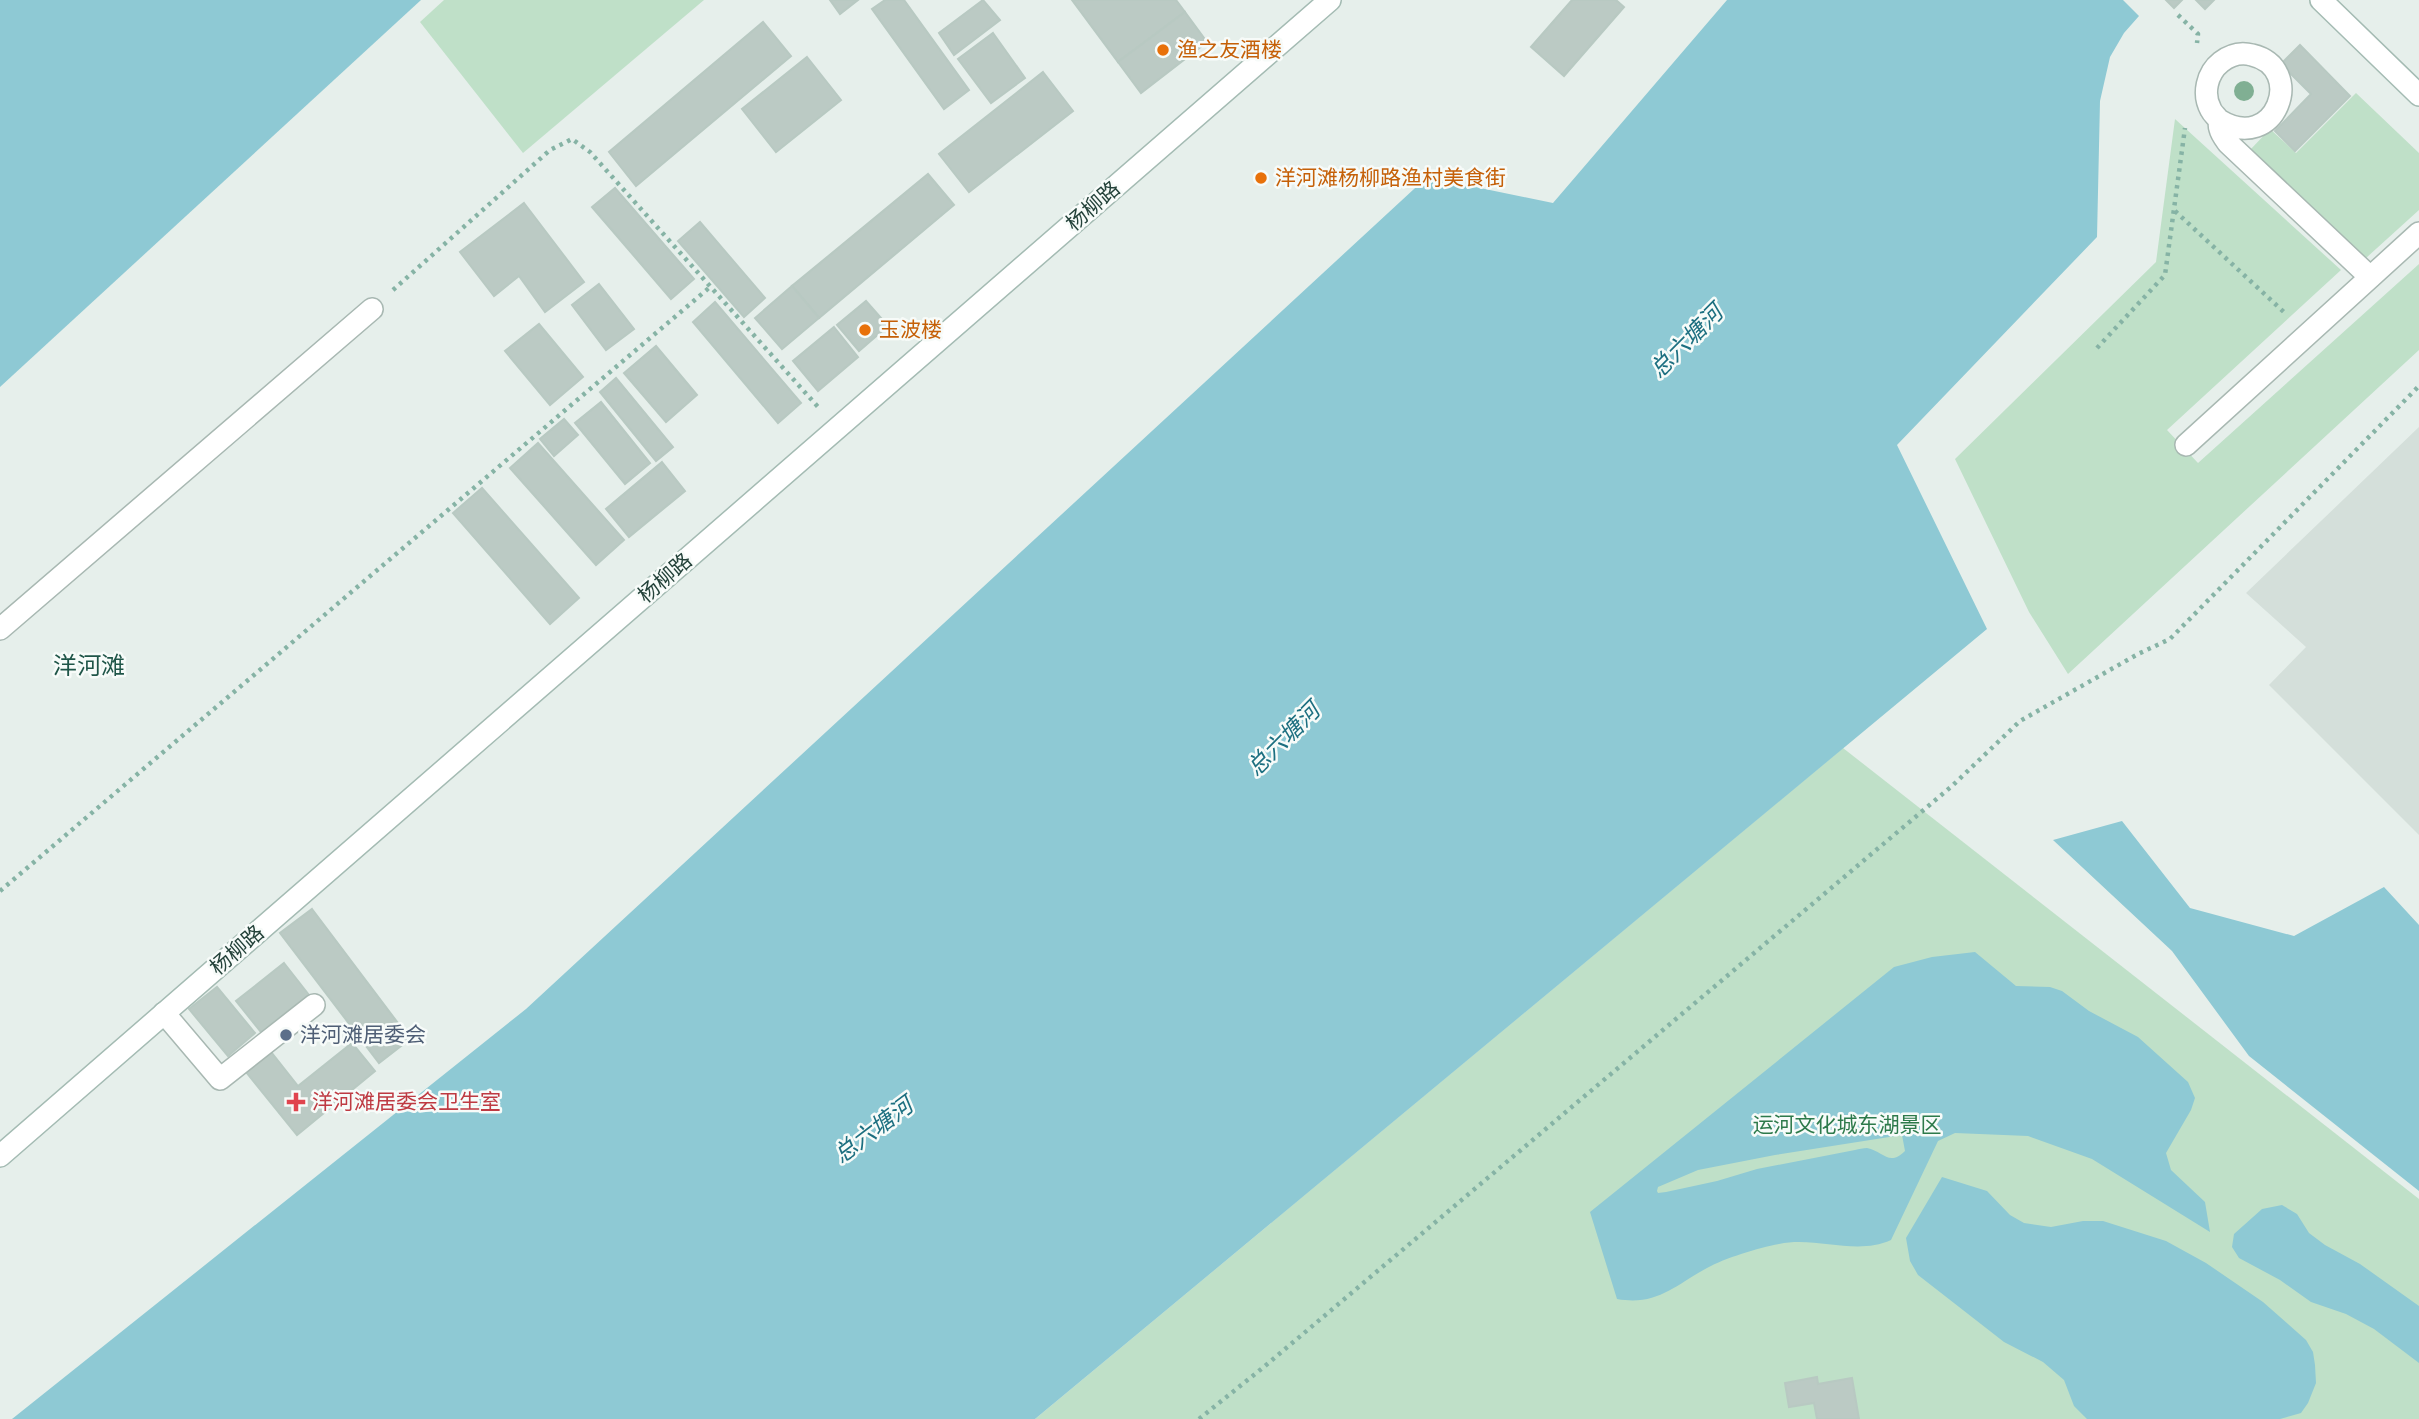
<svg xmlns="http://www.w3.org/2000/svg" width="2419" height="1419" viewBox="0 0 2419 1419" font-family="Barlow,'Noto Sans SC',sans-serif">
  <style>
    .built { fill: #d4dfda }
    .green { fill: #bfe0c8 }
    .water { fill: #8ec9d4; fill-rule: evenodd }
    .building { fill: #bbcac4; stroke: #b8c9c2; stroke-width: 2 }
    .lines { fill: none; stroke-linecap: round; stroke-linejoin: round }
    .lane-casing { stroke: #a8b8b2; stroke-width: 24 }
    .secondary-casing { stroke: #a4bbb3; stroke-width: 24 }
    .path { stroke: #86b3a5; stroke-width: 4.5; stroke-dasharray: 3.5 5; stroke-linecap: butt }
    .lane { stroke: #fff; stroke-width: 21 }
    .secondary { stroke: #fff; stroke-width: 21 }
    .tree { fill: #80af93 }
    .food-dot { fill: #e8710a; stroke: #f7fbf9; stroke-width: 2.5 }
    .service-dot { fill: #5c6f8a; stroke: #f7fbf9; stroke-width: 2.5 }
    .health-dot { fill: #e0444e; stroke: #f7fbf9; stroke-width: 2.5 }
    .labels { text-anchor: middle; stroke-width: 5; stroke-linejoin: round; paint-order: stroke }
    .food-label { font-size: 21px; fill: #c56008; stroke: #f7fbf9; text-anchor: start }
    .street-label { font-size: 21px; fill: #24423a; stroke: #f7fbf9 }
    .service-label { font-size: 21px; fill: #4e5e75; stroke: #f7fbf9; text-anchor: start }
    .health-label { font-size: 21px; fill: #be3a42; stroke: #f7fbf9; text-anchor: start }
    .park-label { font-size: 21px; fill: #2d7a4b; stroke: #f7fbf9 }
    .water-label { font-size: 23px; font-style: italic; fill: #1c6f80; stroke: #f7fbf9 }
    .quarter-label { font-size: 24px; fill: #1f5548; stroke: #f7fbf9 }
  </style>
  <rect width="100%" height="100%" fill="#e6efeb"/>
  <path class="built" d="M2419 427V835L2269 685 2306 647 2246 593Z"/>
  <g class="green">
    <path d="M444 0H704L523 153 420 22Z"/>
    <path d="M2356 93 2419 153V210L2366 258 2250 150 2270 129 2296 153Z"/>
    <path d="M2175 119 2341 270 2167 430 2198 463 2419 264V350L2068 674 2029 612 1955 459 2156 262Z"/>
    <path d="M1843 748 2419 1199V1419H1035Z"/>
  </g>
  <g class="water">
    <path d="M0 0H421L0 387Z"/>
    <path d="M1727 0H2123L2139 16 2124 33 2110 57 2100 101 2097 237 1897 445 1987 629 1035 1419H12L526 1009 1427 177 1553 203Z"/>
    <path d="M2122 821 2190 908 2294 936 2384 887 2419 925V1191L2249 1056 2172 951 2053 840Z"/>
    <path d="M1975 952 2016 986 2050 987 2062 991 2089 1011 2138 1037 2188 1082 2195 1098 2191 1110 2166 1153 2171 1170 2205 1202 2210 1232 2092 1159 2028 1136 1955 1133 1938 1141 1891 1240C1856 1256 1816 1236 1779 1244 1758 1248 1725 1258 1707 1268 1674 1286 1657 1306 1617 1299L1590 1212 1894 967 1932 957ZM1902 1135 1905 1151C1889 1167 1883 1151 1867 1148 1863 1148 1859 1149 1855 1150L1757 1169 1717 1181 1666 1192 1658 1193 1657 1191 1658 1187 1698 1170 1775 1155Z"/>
    <path d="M1942 1177 1987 1191 2010 1215 2024 1223 2051 1227 2083 1221H2103L2166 1241 2206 1263 2263 1302 2306 1340 2313 1352 2315 1365 2316 1383 2308 1403 2301 1413 2280 1419H2087L2074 1406 2064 1380 2043 1362 2004 1342 1918 1275 1910 1261 1906 1238Z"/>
    <path d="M2282 1205 2297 1214 2309 1233 2325 1245 2360 1264 2419 1306V1363L2374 1329 2346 1314 2311 1302 2280 1280 2239 1258 2232 1247 2234 1234 2262 1209Z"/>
  </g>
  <g class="building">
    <path d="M830 0H858L840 14Z"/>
    <path d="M885 0H904L969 90 944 109 872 9Z"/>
    <path d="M983 0 1000 20 954 55 939 33Z"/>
    <path d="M1072 0H1176L1185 12 1118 62Z"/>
    <path d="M1572 0H1616L1624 7 1564 76 1531 47Z"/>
    <path d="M2166 0H2182L2174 8Z"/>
    <path d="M2196 0H2214L2205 9Z"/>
    <path d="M1185 12 1207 42 1141 93 1118 62Z"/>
    <path d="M763 22 791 56 636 186 609 152Z"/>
    <path d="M993 33 1025 78 991 103 958 59Z"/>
    <path d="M2300 45 2350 96 2295 151 2275 131 2311 94 2281 64Z"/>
    <path d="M807 57 841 100 776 152 742 109Z"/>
    <path d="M1043 72 1073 111 969 192 939 154Z"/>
    <path d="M928 174 954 205 819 318 792 286Z"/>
    <path d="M615 188 694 279 671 299 592 207Z"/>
    <path d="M524 203 584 282 545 312 519 276 494 296 460 252Z"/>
    <path d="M700 222 765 298 744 317 678 241Z"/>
    <path d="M599 284 634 329 606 350 572 305Z"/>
    <path d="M792 286 819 318 782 349 755 318Z"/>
    <path d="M866 301 888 326 859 351 837 325Z"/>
    <path d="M715 302 801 403 778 423 693 322Z"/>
    <path d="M539 324 583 377 550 405 505 351Z"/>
    <path d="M834 327 858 357 818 391 793 361Z"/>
    <path d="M656 346 697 395 666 422 624 373Z"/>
    <path d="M616 378 673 447 656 461 600 392Z"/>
    <path d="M601 402 650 463 625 484 575 423Z"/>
    <path d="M564 419 578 435 554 456 540 439Z"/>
    <path d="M538 443 624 540 596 565 510 468Z"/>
    <path d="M662 462 685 491 629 537 606 509Z"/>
    <path d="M482 488 579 598 550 624 453 513Z"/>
    <path d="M312 909 410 1039 379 1063 280 933Z"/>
    <path d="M284 963 309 995 261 1032 236 1001Z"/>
    <path d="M217 987 255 1033 228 1056 189 1009Z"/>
    <path d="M352 1043 375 1071 297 1135 246 1072 271 1052 298 1086Z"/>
    <path d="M1817 1377 1818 1384 1852 1378 1859 1419H1817L1814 1403 1789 1407 1785 1383Z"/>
  </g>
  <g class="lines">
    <g class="lane-casing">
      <g id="lane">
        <path d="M2219 120C2276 155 2307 68 2252 55 2241 52 2230 55 2221 62 2207 73 2202 94 2211 110 2213 114 2216 116 2218 119 2221 124 2218 123 2220 129 2221 134 2225 139 2228 143L2370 277"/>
        <path d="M2186 445 2419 233"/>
        <path d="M0 629 372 309"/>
        <path d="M164 1013 220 1079 314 1005"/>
      </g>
    </g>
    <g class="secondary-casing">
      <g id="secondary">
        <path d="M2321 0 2419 95"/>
        <path d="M0 1156 1330 0"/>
      </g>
    </g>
    <g class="path">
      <path d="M2178 15 2198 34 2197 43"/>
      <path d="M2175 211 2286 314"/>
      <path d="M393 290 550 150 572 139 590 152 819 408"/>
      <path d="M2097 348 2165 275 2185 128"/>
      <path d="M0 891 710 287"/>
      <path d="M1199 1419 1265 1366 1952 786 2020 721 2138 654 2170 639 2419 386"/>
    </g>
    <use href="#lane" class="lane"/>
    <use href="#secondary" class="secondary"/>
  </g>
  <circle class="tree" cx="2244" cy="91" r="10"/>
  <g class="food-dot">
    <circle cx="1163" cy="50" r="7"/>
    <circle cx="1261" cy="178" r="7"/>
    <circle cx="865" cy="330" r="7"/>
  </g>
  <circle class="service-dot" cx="286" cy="1035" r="7"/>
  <path class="health-dot" d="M292.5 1091.5h7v7h7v7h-7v7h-7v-7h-7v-7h7z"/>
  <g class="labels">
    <g class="food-label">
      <text x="1177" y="57">渔之友酒楼</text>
      <text x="1275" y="185">洋河滩杨柳路渔村美食街</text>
      <text x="879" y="337">玉波楼</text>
    </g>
    <g class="street-label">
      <text transform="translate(1093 206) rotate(-41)" y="7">杨柳路</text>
      <text transform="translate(665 578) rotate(-41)" y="7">杨柳路</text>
      <text transform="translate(237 950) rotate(-41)" y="7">杨柳路</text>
    </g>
    <g class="service-label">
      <text x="300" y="1042">洋河滩居委会</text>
    </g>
    <g class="health-label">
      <text x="312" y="1109">洋河滩居委会卫生室</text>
    </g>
    <g class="park-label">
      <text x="1847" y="1132">运河文化城东湖景区</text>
    </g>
    <g class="water-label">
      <text transform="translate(1686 341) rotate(-45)" y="8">总六塘河</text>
      <text transform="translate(1283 739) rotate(-45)" y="8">总六塘河</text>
      <text transform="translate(873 1130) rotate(-37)" y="8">总六塘河</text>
    </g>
    <g class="quarter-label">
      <text x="89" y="674">洋河滩</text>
    </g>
  </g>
</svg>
